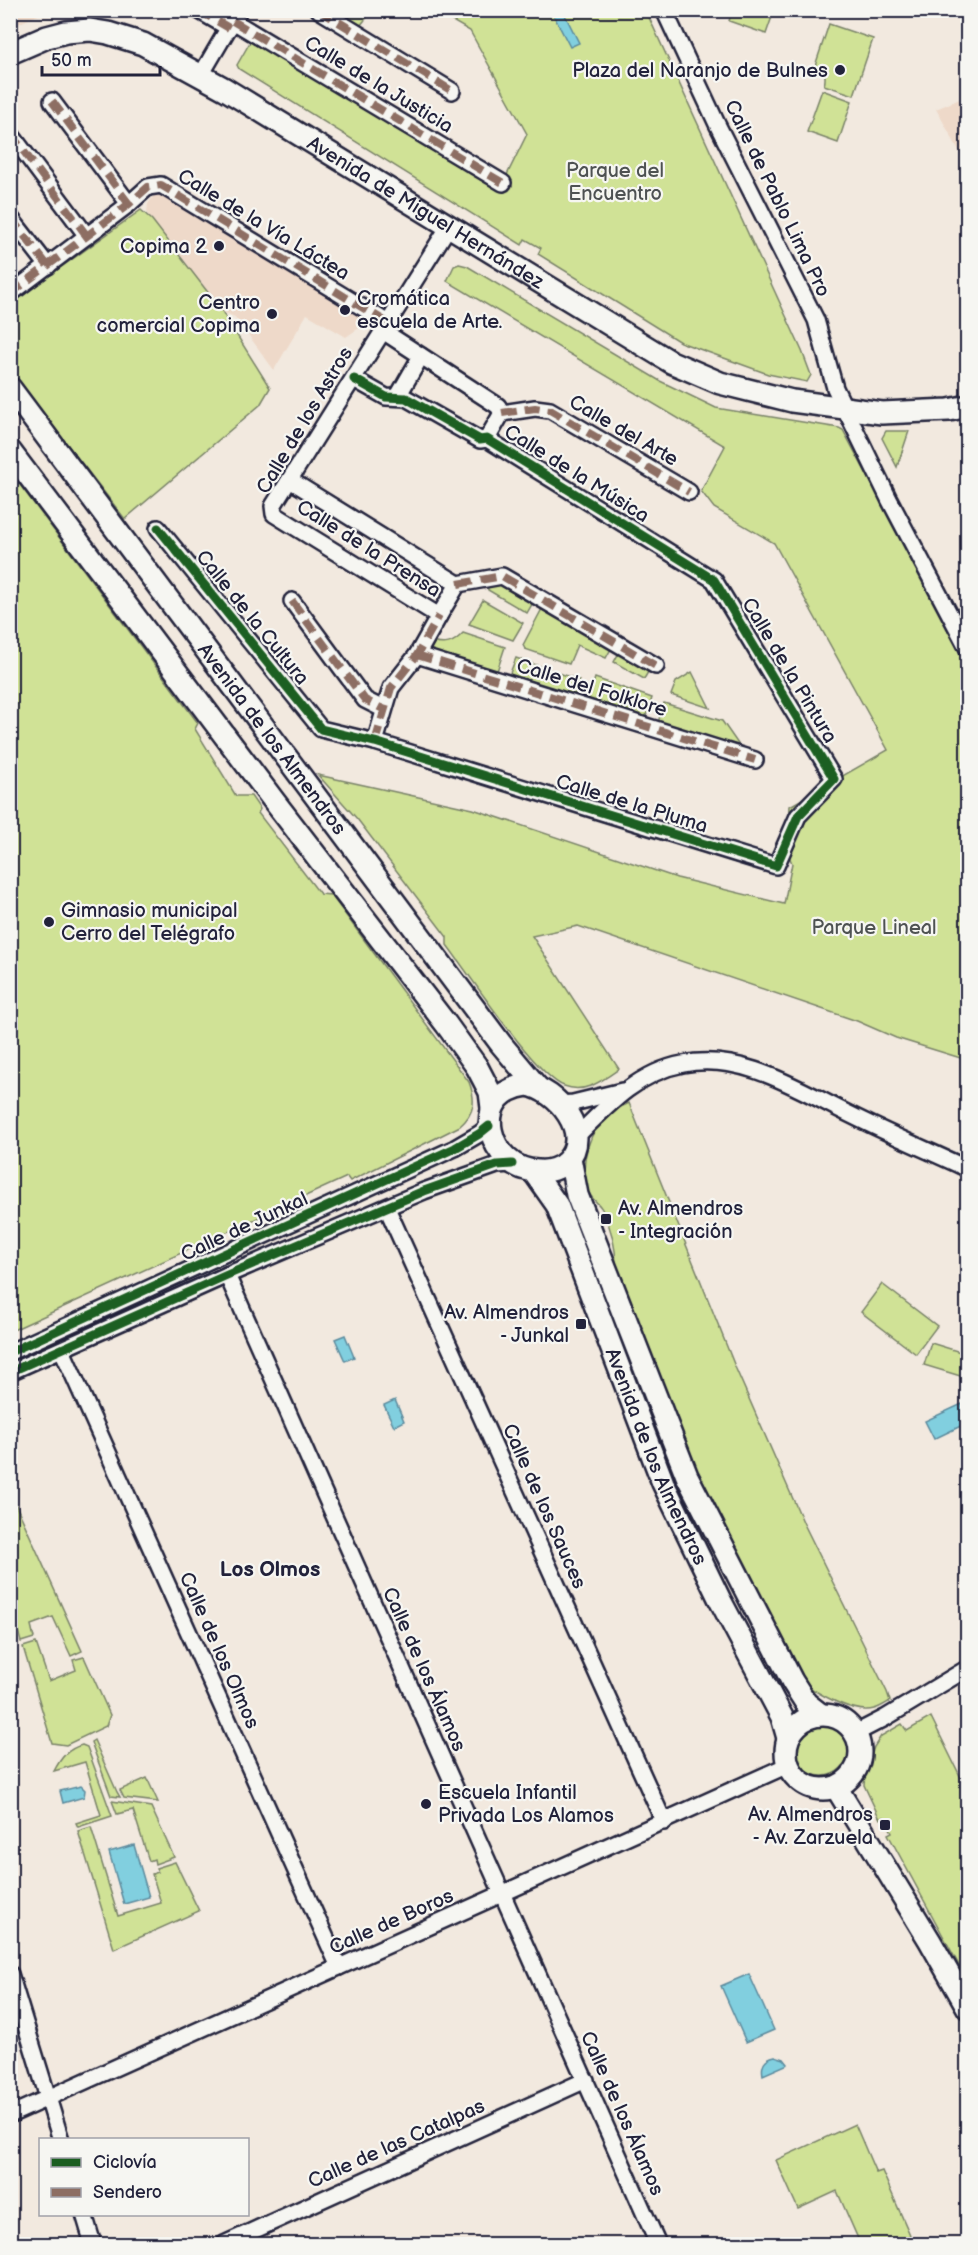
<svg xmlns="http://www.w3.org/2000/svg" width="978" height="2255" viewBox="0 0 978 2255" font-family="'Balsamiq Sans',sans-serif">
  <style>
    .built { fill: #eed9c9 }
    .green { fill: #d0e296; stroke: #798268; stroke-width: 1.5 }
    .water { fill: #81cfdf; stroke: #5b8a9d; stroke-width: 1.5 }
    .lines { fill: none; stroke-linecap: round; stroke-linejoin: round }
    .street-casing { stroke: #22223b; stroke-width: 20 }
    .secondary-casing { stroke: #22223b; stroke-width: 26 }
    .street { stroke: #f6f6f2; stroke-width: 15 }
    .secondary { stroke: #f6f6f2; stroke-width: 21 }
    .quiet { stroke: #8d6e63; stroke-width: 8; stroke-dasharray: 15 8; stroke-linecap: butt }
    .cycleway-casing { stroke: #f6f6f2; stroke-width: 13 }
    .cycleway { stroke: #1b5e20; stroke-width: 9 }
    .poi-dot { fill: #22223b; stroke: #f6f6f2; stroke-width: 2 }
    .labels { text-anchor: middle; stroke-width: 4.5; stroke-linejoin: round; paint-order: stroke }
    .poi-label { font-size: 20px; fill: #22223b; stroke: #f6f6f2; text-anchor: end }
    .street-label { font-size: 20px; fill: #22223b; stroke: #f6f6f2 }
    .park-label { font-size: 20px; fill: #4e5252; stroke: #f6f6f2 }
    .neighbourhood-label { font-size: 21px; font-weight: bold; fill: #22223b; stroke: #f6f6f2 }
  </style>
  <rect width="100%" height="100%" fill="#f2e9df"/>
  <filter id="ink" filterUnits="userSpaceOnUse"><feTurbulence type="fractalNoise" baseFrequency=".0167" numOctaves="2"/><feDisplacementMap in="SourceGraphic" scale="12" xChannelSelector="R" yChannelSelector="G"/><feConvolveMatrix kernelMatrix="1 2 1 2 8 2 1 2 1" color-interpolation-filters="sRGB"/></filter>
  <g filter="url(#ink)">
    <g class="built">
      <path d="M11 10H47V11L11 27Z"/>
      <path d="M967 96V165L936 109Z"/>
      <path d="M157 191 362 312V326L346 337 307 314 274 370 235 317 218 310 150 222 147 212 148 204Z"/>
    </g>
    <g class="green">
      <path d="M331 11H372L360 26Z"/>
      <path d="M435 11H646L802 351 811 375 807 382 768 374 680 342 538 254 541 248 525 239 522 245 239 69 237 65 253 37 501 187 527 134 470 31Z"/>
      <path d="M732 11V10L774 11 766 34 729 21Z"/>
      <path d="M829 24 873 39 854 95 824 85C827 75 824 70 815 66Z"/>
      <path d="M822 90 852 101 838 143 807 132Z"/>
      <path d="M141 210 152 220 220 308 270 388 260 405 125 519 11 372V303Z"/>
      <path d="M459 264 467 266 660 381 716 408 839 428 843 430 967 662V1060L896 1038 857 1021 578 926 532 936 619 1069C602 1081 585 1094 564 1086 536 1076 469 974 447 945V937L358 820 318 775 473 809 677 878 784 904 792 863 788 854 790 806 888 750 774 543 714 508 701 491 725 446 447 281 454 266Z"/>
      <path d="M886 431H909L897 467 882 438Z"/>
      <path d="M11 473 198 723 195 729 236 796H251L260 809 258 813 320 894 331 895 469 1082C476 1100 475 1113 460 1126L350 1181 347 1177 11 1331Z"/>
      <path d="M502 580 535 599 527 613 488 590 487 582Z"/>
      <path d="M483 600 523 623 513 640 469 624Z"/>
      <path d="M544 605 613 645 606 658 577 645 569 664 525 649 523 645Z"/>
      <path d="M463 633 505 647 496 674 427 652 431 642C445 646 453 644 463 633Z"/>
      <path d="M621 649 651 667 644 679 614 662Z"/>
      <path d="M516 658 579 680 574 698 508 678Z"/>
      <path d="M692 672 710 708 671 695 676 682Z"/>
      <path d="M595 678 652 698 644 722 587 702Z"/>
      <path d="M664 703 722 721 745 754 657 726Z"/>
      <path d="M629 1103 736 1369 804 1524 887 1692 890 1701C885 1704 879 1708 874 1709 855 1714 823 1696 807 1686L702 1487 616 1273C617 1251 612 1229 602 1209 598 1202 591 1199 588 1191 578 1163 589 1129 612 1111 617 1108 624 1106 629 1103Z"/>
      <path d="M882 1284 937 1326 916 1354 861 1312Z"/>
      <path d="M931 1343 967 1354V1378L924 1365Z"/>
      <path d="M10 1494H11L82 1651 71 1656 53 1617 31 1625 34 1638 21 1642 11 1607Z"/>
      <path d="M36 1643 49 1681 76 1670 73 1660 84 1657 110 1715 106 1726 66 1745 52 1743 23 1647Z"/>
      <path d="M931 1717 967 1790V1980L888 1834 892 1832 884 1817 880 1819 864 1785 865 1774 874 1747 881 1736 902 1724 907 1731Z"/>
      <circle cx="822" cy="1749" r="27"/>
      <path d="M94 1740 117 1792 120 1797 111 1796 91 1742Z"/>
      <path d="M82 1745 87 1747 112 1816 78 1827 76 1823 101 1815 85 1762 54 1771C61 1758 67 1749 82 1745Z"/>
      <path d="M147 1778 158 1802 124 1798 120 1790Z"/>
      <path d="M112 1801 151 1807 174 1857 155 1864 154 1859 149 1861 133 1810 117 1814Z"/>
      <path d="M91 1827 118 1916 161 1903 152 1874 158 1872 156 1868 175 1862 199 1911 114 1949 78 1831Z"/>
      <path d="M855 2124 876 2173 882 2171 914 2244H853L859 2241 837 2191 798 2209 776 2160Z"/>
    </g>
    <g class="water">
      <path d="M560 11H563L579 43 570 47 553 14Z"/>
      <path d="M345 1335 354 1357 345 1361 335 1339Z"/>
      <path d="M395 1400 404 1421 394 1426 384 1405Z"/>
      <path d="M962 1404 967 1415V1423L934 1439 925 1421Z"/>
      <path d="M81 1786 85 1790 84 1797 63 1803 60 1791Z"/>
      <path d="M134 1845 149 1897 124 1904 109 1852Z"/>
      <path d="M749 1974 774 2030 746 2042 721 1986Z"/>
      <path d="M775 2056 784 2059 788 2064 763 2075C761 2065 764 2058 775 2056Z"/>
    </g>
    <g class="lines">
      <g class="street-casing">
        <g id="street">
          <path d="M198 10 229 28"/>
          <path d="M319 10 452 91"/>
          <path d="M664 10 717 124 816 320 835 388 889 499 968 649"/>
          <path d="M233 21 503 183"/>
          <path d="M201 75 239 10"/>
          <path d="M52 101 129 204"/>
          <path d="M10 133 87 236"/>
          <path d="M10 217 48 266"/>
          <path d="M10 294 129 204 148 187 161 185 388 323"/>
          <path d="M383 331 498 406 502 413"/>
          <path d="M398 396 421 356"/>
          <path d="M502 413 535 408 550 410 689 492"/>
          <path d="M487 439 502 413"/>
          <path d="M290 480 458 584 439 616 274 514 273 506 449 226"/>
          <path d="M158 528 321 729 375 742 776 866 798 816 834 779 714 580 487 439 480 440 406 398 386 397 354 379"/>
          <path d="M458 584 502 576 656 666"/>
          <path d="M292 601 365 700 383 709"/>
          <path d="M417 655 755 760"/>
          <path d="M375 742 391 688 417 655 439 616"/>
          <path d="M560 1104 573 1103 622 1091"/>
          <path d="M575 1138C606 1107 638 1072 683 1064 743 1052 799 1090 851 1115 889 1134 929 1151 968 1169"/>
          <path d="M387 1208 664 1822"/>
          <path d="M227 1275 658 2244"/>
          <path d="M62 1350 339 1967"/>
          <path d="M10 1352 455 1148 479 1134 489 1126"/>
          <path d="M10 1372 227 1275 424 1191 497 1165 512 1164"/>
          <path d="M856 1733 885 1718 968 1668"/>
          <path d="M10 1974 61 2140"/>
          <path d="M10 2115 788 1765"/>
          <path d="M84 2214 93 2244"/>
          <path d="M224 2244 586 2080"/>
        </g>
      </g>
      <g class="secondary-casing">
        <g id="secondary">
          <path id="s1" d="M10 53 47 37 66 32 90 30 108 33 143 44 225 89 671 362 720 383 792 401 882 413 949 410 968 406"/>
          <path id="s2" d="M10 388 501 1044 537 1087"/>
          <path d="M10 451 274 801 446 1024 477 1067 490 1092 492 1108"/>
          <path d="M527 1085C557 1090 593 1133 567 1161 560 1169 548 1172 538 1171 488 1170 467 1093 527 1085Z"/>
          <path d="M570 1158 577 1195 687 1476 792 1681 806 1703 820 1714"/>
          <path id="s3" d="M533 1171 557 1205 663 1483 720 1600 782 1717 788 1738"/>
          <circle cx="823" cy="1752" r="37"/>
          <path d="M836 1787 930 1941 968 2008"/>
        </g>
      </g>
      <use href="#street" class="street"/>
      <use href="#secondary" class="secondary"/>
      <g class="quiet">
        <path d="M198 10 229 28"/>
        <path d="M319 10 452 91"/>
        <path d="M233 21 503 183"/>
        <path d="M52 101 129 204"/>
        <path d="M10 133 87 236"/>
        <path d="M10 217 48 266"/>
        <path d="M10 294 129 204 148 187 161 185 388 323"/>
        <path d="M502 413 535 408 550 410 689 492"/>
        <path d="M458 584 502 576 656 666"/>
        <path d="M292 601 365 700 383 709"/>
        <path d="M417 655 755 760"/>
        <path d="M375 742 391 688 417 655 439 616"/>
      </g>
      <g class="cycleway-casing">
        <g id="cycleway">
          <path d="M158 528 321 729 375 742 776 866 798 816 834 779 714 580 487 439 480 440 406 398 386 397 354 379"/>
          <path d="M10 1352 455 1148 479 1134 489 1126"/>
          <path d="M10 1372 227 1275 424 1191 497 1165 512 1164"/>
        </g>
      </g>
      <use href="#cycleway" class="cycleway"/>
    </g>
  </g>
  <g class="poi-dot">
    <circle cx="840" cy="70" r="6"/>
    <circle cx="219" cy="246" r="6"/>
    <circle cx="345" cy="310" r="6"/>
    <circle cx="272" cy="314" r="6"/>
    <circle cx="49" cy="922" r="6"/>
    <rect x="600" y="1213" width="12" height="12" rx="3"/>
    <rect x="575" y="1318" width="12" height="12" rx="3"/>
    <circle cx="426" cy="1804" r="6"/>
    <rect x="879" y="1819" width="12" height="12" rx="3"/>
  </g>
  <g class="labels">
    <g class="poi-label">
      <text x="828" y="77">Plaza del Naranjo de Bulnes</text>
      <text x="207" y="253">Copima 2</text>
      <text x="357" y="305" text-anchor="start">Cromática<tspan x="357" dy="23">escuela de Arte.</tspan></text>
      <text x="260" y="309">Centro<tspan x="260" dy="23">comercial Copima</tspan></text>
      <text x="61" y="917" text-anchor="start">Gimnasio municipal<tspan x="61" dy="23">Cerro del Telégrafo</tspan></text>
      <text x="618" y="1215" text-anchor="start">Av. Almendros<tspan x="618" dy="23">- Integración</tspan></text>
      <text x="569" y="1319">Av. Almendros<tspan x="569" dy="23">- Junkal</tspan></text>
      <text x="438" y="1799" text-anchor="start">Escuela Infantil<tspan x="438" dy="23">Privada Los Alamos</tspan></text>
      <text x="873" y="1821">Av. Almendros<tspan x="873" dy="23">- Av. Zarzuela</tspan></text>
    </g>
    <g class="street-label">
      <text transform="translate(379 84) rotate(31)" y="7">Calle de la Justicia</text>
      <text transform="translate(778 198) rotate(64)" y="7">Calle de Pablo Lima Pro</text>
      <text dy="7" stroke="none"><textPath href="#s1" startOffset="468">Avenida de Miguel Hernández</textPath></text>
      <text transform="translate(264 224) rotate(31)" y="7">Calle de la Vía Láctea</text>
      <text transform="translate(304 420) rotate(-59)" y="7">Calle de los Astros</text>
      <text transform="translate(624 430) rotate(30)" y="7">Calle del Arte</text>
      <text transform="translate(577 473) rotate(32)" y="7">Calle de la Música</text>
      <text transform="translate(369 548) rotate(32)" y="7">Calle de la Prensa</text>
      <text transform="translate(253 617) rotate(51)" y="7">Calle de la Cultura</text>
      <text transform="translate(790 670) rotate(59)" y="7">Calle de la Pintura</text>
      <text transform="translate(592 687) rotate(17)" y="7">Calle del Folklore</text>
      <text dy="7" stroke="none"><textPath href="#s2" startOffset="438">Avenida de los Almendros</textPath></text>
      <text transform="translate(632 803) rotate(17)" y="7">Calle de la Pluma</text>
      <text transform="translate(244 1226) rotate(-25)" y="7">Calle de Junkal</text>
      <text dy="7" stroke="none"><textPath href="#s3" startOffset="312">Avenida de los Almendros</textPath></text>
      <text transform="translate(545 1506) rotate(66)" y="7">Calle de los Sauces</text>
      <text transform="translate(220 1650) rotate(66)" y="7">Calle de los Olmos</text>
      <text transform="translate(425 1669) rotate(66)" y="7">Calle de los Álamos</text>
      <text transform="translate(391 1921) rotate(-24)" y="7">Calle de Boros</text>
      <text transform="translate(623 2113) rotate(66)" y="7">Calle de los Álamos</text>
      <text transform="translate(396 2143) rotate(-24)" y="7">Calle de las Catalpas</text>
    </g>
    <g class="park-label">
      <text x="615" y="177">Parque del<tspan x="615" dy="23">Encuentro</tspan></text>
      <text x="874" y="934">Parque Lineal</text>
    </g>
    <g class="neighbourhood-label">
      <text x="270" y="1576">Los Olmos</text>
    </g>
  </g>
  <rect width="978" height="2255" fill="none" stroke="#f6f6f2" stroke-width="36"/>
  <rect x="18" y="18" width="942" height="2219" fill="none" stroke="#22223b" stroke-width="2" filter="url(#ink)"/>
  <rect x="39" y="2138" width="210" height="78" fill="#f6f6f2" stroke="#a1a1a9" stroke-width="1.5"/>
  <rect x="51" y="2158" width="30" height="9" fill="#1b5e20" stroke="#a1a1a9" stroke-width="1.5"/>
  <text x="93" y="2168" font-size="18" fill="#22223b">Ciclovía</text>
  <rect x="51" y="2188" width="30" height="9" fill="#8d6e63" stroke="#a1a1a9" stroke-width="1.5"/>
  <text x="93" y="2198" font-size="18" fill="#22223b">Sendero</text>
  <path d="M42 66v9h118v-9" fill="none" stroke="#22223b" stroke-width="3"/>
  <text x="51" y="66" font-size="18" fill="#22223b" stroke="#f6f6f2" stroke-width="4.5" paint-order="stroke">50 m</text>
</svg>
